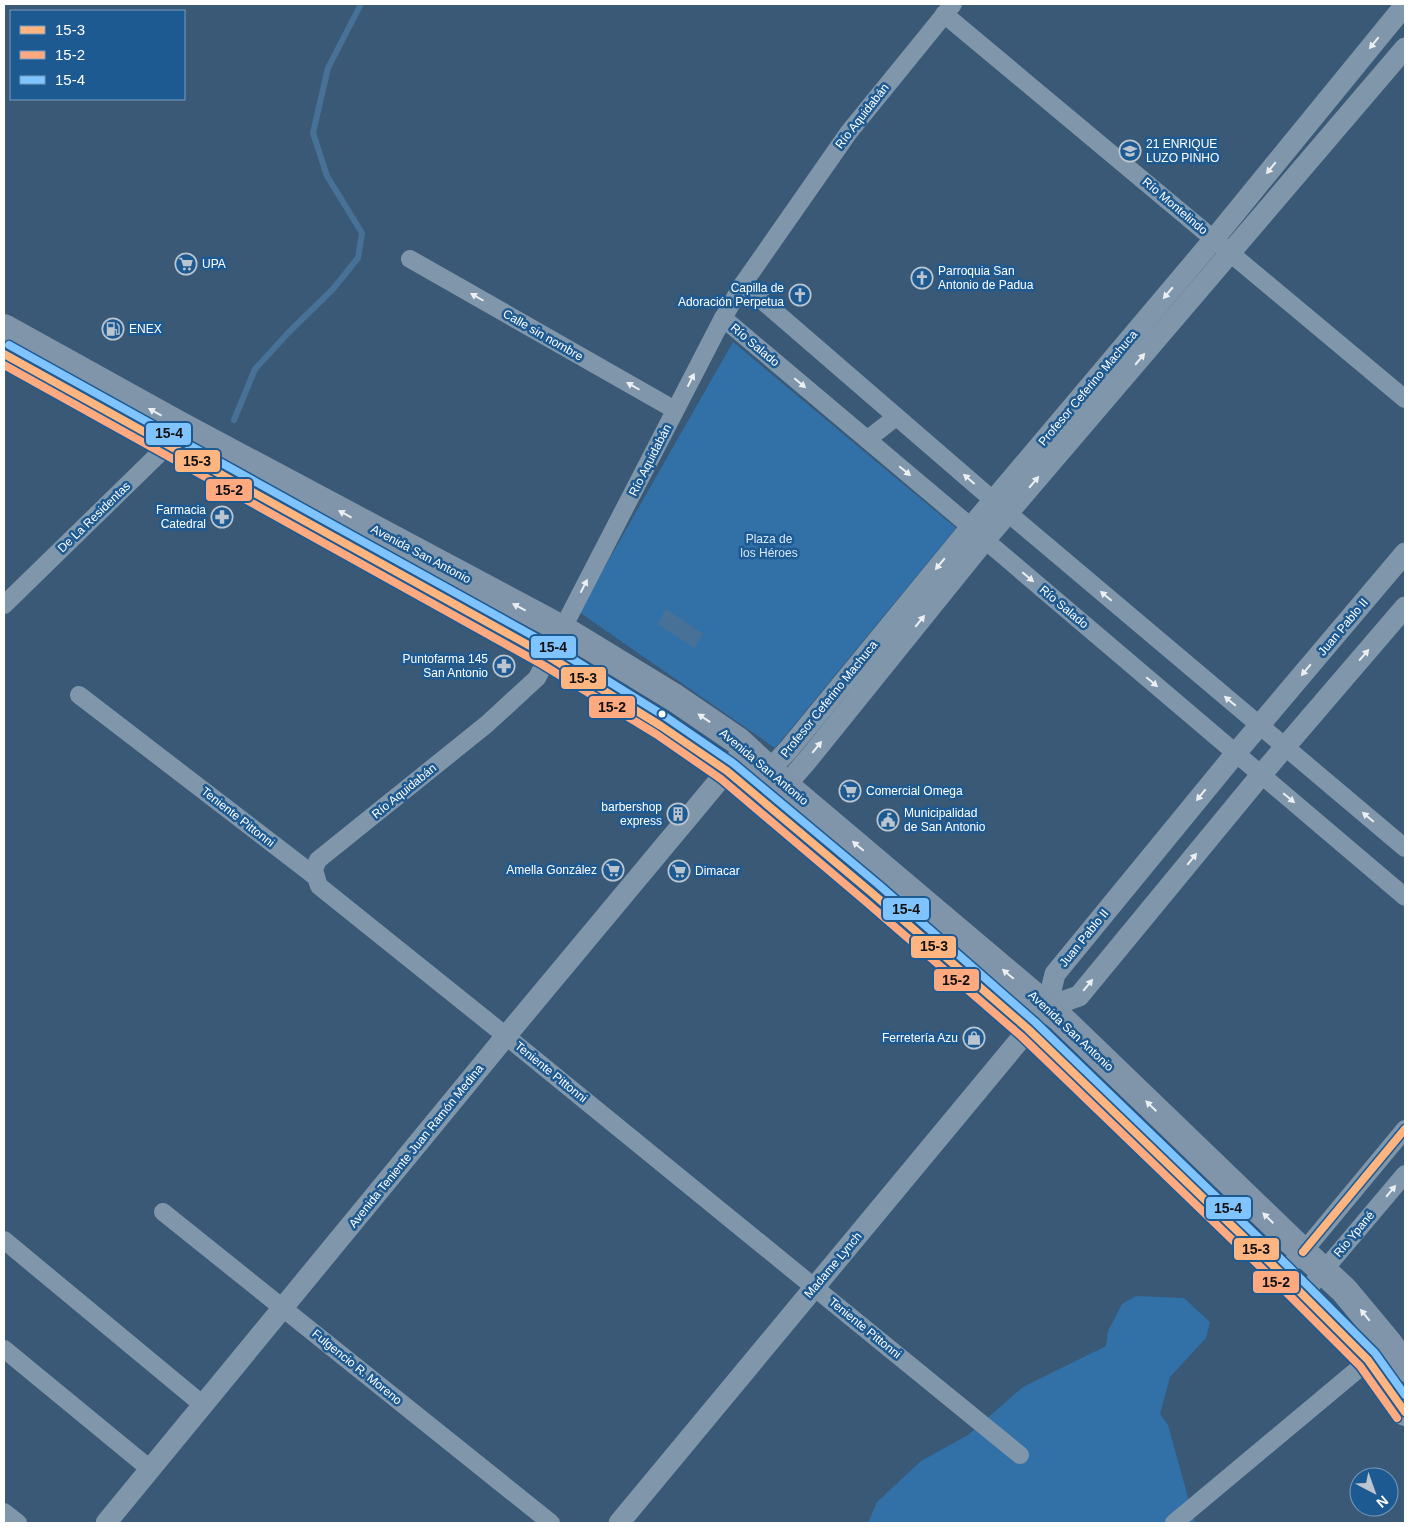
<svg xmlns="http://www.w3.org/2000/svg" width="1409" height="1527" viewBox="0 0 1409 1527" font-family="Helvetica,sans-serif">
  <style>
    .green { fill: #3270a8 }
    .water { fill: #487198 }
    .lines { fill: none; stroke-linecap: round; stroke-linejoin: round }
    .stream { stroke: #487198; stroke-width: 6 }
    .minor { stroke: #8096aa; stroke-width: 18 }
    .tertiary { stroke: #8096aa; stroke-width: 21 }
    .primary { stroke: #8095a9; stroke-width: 28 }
    .bus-1-casing { stroke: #1e5a92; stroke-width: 11 }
    .bus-2-casing { stroke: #1e5a92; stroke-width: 11 }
    .bus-3-casing { stroke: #1e5a92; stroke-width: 11 }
    .bus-1 { stroke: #ffb580; stroke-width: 8 }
    .bus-2 { stroke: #ffa980; stroke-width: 8 }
    .bus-3 { stroke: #80c4ff; stroke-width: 8 }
    .oneway { fill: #eceff2 }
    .bus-dot { fill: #fff; stroke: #1e5a92; stroke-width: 2 }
    .labels { text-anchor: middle; stroke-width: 5; stroke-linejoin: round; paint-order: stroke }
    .street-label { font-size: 12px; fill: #fff; stroke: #1e5a92 }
    .poi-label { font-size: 12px; fill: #fff; stroke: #1e5a92; text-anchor: start }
    .park-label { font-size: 12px; fill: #d5e9fa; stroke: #1e5a92 }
    .line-badge { stroke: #1e5a92; stroke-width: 2 }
    .pale-badge-label { font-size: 14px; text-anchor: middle; font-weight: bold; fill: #111 }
  </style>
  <rect width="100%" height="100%" fill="#395977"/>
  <g class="green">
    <path d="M733 342 956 528 775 748 579 612Z"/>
    <path d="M1136 1296 1184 1298 1210 1322 1206 1338 1170 1377 1160 1414 1168 1425 1195 1523H868L877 1502 921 1461 968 1435 1023 1387 1106 1346 1108 1331 1122 1304Z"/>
  </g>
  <path class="water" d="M666 609 703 634 694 648 657 624Z"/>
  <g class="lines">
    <path class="stream" d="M234 420 255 369 289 332 333 289 358 258 362 233 327 176 313 133 328 68 361 4"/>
    <g class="minor">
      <path d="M944 14 1405 399"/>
      <path d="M410 259 675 410"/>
      <path d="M743 284 1008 513 1405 848"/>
      <path d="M723 318 971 527 985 540 1405 897"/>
      <path d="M868 439 896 417"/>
      <path d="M4 605 168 445 173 436"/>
      <path d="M79 695 316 877 319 886 506 1036 1020 1455"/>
      <path d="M316 877 314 869 318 860 487 724 537 678 723 318 743 284 849 132 953 4"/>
      <path d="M163 1212 551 1523"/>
      <path d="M4 1240 203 1405"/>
      <path d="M1282 1274 1303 1252 1405 1129"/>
      <path d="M1303 1295 1405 1174"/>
      <path d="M4 1349 150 1469"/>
      <path d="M4 1512 18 1523"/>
      <path d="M1174 1523 1375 1355"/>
    </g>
    <g class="tertiary">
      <path d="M759 781 789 749 971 527 1214 239 1405 5"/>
      <path d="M776 796 806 762 985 540 1405 48"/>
      <path d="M1047 1007 1079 996 1261 775 1405 607"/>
      <path d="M106 1523 506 1036 746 748"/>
      <path d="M619 1523 1047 1007 1055 974 1236 753 1405 553"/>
    </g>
    <g class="primary">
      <path d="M4 328 179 425 562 629 675 698 738 741 794 793 1059 1017 1303 1252 1344 1290 1389 1344 1405 1368"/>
      <path d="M4 354 548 656 661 726 727 771 872 893 1028 1029 1282 1274 1368 1360 1405 1412"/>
    </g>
    <g class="bus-1-casing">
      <g id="bus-1">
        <path d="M4 354 548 656 661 726 727 771 872 893 1028 1029 1282 1274 1368 1360 1405 1412"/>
        <path d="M1303 1252 1405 1129"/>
      </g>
    </g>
    <g class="bus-2-casing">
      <path id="bus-2" d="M4 365 543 665 656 734 721 779 865 901 1021 1036 1275 1281 1360 1366 1397 1418"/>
    </g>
    <g class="bus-3-casing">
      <path id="bus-3" d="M9 345 553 647 666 717 733 763 879 885 1035 1022 1289 1267 1375 1353 1405 1395"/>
    </g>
    <use href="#bus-1" class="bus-1"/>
    <use href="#bus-2" class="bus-2"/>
    <use href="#bus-3" class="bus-3"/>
  </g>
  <defs><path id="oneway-solid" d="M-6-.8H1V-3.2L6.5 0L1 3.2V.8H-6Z" transform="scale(1.25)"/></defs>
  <g class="oneway">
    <use href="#oneway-solid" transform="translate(1374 43) rotate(129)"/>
    <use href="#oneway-solid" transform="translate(1271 168) rotate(129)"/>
    <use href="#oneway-solid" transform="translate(1168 293) rotate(130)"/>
    <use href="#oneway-solid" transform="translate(477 297) rotate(-150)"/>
    <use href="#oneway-solid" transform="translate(1140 359) rotate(-50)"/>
    <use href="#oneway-solid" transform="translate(691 380) rotate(-63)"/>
    <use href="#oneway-solid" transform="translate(800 383) rotate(40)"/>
    <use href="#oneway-solid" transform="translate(633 386) rotate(-150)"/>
    <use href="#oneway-solid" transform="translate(155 412) rotate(-151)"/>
    <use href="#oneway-solid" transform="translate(905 471) rotate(40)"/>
    <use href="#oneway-solid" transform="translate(969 479) rotate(-139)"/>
    <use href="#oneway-solid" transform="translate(1034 482) rotate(-50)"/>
    <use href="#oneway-solid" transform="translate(345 514) rotate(-152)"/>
    <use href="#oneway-solid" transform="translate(940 564) rotate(130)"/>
    <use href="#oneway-solid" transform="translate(1028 577) rotate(40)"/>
    <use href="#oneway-solid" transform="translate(584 586) rotate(-63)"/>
    <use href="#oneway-solid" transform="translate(1106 596) rotate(-140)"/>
    <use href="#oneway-solid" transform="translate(519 607) rotate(-152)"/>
    <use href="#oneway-solid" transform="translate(920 621) rotate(-51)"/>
    <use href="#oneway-solid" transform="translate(1364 655) rotate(-49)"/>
    <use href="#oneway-solid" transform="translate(1306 670) rotate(130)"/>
    <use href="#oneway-solid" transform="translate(1152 682) rotate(40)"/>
    <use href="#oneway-solid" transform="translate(1230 701) rotate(-140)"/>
    <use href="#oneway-solid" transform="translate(704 718) rotate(-146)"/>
    <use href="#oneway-solid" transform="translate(817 747) rotate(-51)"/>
    <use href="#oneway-solid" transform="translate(1201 795) rotate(129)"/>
    <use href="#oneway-solid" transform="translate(1289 798) rotate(40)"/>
    <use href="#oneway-solid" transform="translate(1368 817) rotate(-140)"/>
    <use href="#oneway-solid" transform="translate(858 846) rotate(-140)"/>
    <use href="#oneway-solid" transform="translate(1192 859) rotate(-51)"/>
    <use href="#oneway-solid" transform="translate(1008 974) rotate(-140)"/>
    <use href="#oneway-solid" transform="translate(1088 985) rotate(-51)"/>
    <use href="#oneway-solid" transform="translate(1151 1106) rotate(-136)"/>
    <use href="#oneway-solid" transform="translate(1391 1191) rotate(-50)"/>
    <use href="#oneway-solid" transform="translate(1268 1218) rotate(-136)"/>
    <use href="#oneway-solid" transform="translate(1365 1315) rotate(-129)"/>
  </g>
  <defs>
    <g id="school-ring" transform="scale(1.125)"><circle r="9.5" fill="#1e5a92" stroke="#bac5cf" stroke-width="1.5"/><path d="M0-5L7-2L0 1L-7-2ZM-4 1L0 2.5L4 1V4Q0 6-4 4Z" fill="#bac5cf"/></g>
    <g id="supermarket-ring" transform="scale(1.125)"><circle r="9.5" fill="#1e5a92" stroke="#bac5cf" stroke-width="1.5"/><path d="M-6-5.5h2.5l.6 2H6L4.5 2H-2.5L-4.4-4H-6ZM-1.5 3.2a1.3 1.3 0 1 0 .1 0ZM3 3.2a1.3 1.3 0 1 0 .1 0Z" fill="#bac5cf"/></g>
    <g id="church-ring" transform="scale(1.125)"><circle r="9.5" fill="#1e5a92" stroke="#bac5cf" stroke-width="1.5"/><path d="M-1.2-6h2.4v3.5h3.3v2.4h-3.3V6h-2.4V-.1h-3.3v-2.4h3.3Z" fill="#bac5cf"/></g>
    <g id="fuel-ring" transform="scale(1.125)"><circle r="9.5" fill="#1e5a92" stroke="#bac5cf" stroke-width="1.5"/><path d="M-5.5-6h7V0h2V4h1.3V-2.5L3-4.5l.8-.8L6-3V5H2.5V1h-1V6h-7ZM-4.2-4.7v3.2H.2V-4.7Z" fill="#bac5cf"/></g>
    <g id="pharmacy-ring" transform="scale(1.125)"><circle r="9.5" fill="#1e5a92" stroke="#bac5cf" stroke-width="1.5"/><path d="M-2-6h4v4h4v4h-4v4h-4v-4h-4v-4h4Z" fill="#bac5cf"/></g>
    <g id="building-ring" transform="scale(1.125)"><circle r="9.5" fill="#1e5a92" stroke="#bac5cf" stroke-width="1.5"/><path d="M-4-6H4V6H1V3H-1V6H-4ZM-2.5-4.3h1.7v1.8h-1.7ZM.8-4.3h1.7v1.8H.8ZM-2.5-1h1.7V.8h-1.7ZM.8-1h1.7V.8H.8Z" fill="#bac5cf"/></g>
    <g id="civic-ring" transform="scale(1.125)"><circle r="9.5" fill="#1e5a92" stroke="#bac5cf" stroke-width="1.5"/><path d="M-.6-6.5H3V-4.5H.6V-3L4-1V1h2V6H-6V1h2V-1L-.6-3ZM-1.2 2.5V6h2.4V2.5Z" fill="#bac5cf"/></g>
    <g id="shop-ring" transform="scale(1.125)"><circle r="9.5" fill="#1e5a92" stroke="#bac5cf" stroke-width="1.5"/><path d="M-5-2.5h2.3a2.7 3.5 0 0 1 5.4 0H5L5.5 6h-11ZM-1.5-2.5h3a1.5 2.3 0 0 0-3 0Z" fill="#bac5cf"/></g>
  </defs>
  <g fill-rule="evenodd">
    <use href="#school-ring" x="1130" y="151"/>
    <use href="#supermarket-ring" x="186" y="264"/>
    <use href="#church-ring" x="922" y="278"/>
    <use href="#church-ring" x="800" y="295"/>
    <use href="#fuel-ring" x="113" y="329"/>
    <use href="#pharmacy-ring" x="222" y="517"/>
    <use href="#pharmacy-ring" x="504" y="666"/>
    <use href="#supermarket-ring" x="850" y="791"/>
    <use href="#building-ring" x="678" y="814"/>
    <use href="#civic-ring" x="888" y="820"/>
    <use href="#supermarket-ring" x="613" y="870"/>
    <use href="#supermarket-ring" x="679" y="871"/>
    <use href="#shop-ring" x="974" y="1038"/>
  </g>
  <circle class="bus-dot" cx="662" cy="714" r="4.5"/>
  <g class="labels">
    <g class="street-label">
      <text transform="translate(862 116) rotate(-52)" y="4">Río Aquidabán</text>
      <text transform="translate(1175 206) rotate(40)" y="4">Río Montelindo</text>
      <text transform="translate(543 335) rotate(30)" y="4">Calle sin nombre</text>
      <text transform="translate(755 345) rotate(40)" y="4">Río Salado</text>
      <text transform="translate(1088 388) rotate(-50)" y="4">Profesor Ceferino Machuca</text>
      <text transform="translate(650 460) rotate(-63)" y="4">Río Aquidabán</text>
      <text transform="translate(94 517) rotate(-44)" y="4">De La Residentas</text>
      <text transform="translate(421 554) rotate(28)" y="4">Avenida San Antonio</text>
      <text transform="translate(1064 607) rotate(40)" y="4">Río Salado</text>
      <text transform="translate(1343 627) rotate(-50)" y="4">Juan Pablo II</text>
      <text transform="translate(829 699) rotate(-51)" y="4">Profesor Ceferino Machuca</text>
      <text transform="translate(764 767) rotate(40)" y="4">Avenida San Antonio</text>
      <text transform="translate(404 791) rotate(-39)" y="4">Río Aquidabán</text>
      <text transform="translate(238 817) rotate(38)" y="4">Teniente Pittonni</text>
      <text transform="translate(1084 938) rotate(-51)" y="4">Juan Pablo II</text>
      <text transform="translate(1071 1031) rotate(43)" y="4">Avenida San Antonio</text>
      <text transform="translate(551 1072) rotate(39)" y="4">Teniente Pittonni</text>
      <text transform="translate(416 1146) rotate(-51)" y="4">Avenida Teniente Juan Ramón Medina</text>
      <text transform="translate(1354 1234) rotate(-50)" y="4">Río Ypané</text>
      <text transform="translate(833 1265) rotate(-50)" y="4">Madame Lynch</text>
      <text transform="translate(865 1328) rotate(39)" y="4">Teniente Pittonni</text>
      <text transform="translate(357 1367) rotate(39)" y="4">Fulgencio R. Moreno</text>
    </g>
    <g class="poi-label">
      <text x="1146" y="148">21 ENRIQUE<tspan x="1146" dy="14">LUZO PINHO</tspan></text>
      <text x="202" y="268">UPA</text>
      <text x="938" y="275">Parroquia San<tspan x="938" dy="14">Antonio de Padua</tspan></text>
      <text x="784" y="292" text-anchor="end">Capilla de<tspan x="784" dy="14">Adoración Perpetua</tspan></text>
      <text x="129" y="333">ENEX</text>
      <text x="206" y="514" text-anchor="end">Farmacia<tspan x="206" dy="14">Catedral</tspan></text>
      <text x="488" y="663" text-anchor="end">Puntofarma 145<tspan x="488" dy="14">San Antonio</tspan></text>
      <text x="866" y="795">Comercial Omega</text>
      <text x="662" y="811" text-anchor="end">barbershop<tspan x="662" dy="14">express</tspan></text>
      <text x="904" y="817">Municipalidad<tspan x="904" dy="14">de San Antonio</tspan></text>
      <text x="597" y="874" text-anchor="end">Amella González</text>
      <text x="695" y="875">Dimacar</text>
      <text x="958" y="1042" text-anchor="end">Ferretería Azu</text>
    </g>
    <g class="park-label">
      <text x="769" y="543">Plaza de<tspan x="769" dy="14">los Héroes</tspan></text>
    </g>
  </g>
  <g class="line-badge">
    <rect x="145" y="422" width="47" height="24" rx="5" fill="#80c4ff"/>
    <rect x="174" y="449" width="47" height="24" rx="5" fill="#ffb580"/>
    <rect x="205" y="478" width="48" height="24" rx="5" fill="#ffa980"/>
    <rect x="530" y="635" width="47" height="24" rx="5" fill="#80c4ff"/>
    <rect x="560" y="666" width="47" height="24" rx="5" fill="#ffb580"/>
    <rect x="588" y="695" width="48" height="24" rx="5" fill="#ffa980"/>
    <rect x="882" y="897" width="48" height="24" rx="5" fill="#80c4ff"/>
    <rect x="910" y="935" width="47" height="24" rx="5" fill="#ffb580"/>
    <rect x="933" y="968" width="47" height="24" rx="5" fill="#ffa980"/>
    <rect x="1205" y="1196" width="47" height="24" rx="5" fill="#80c4ff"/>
    <rect x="1233" y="1237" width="47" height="24" rx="5" fill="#ffb580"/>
    <rect x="1252" y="1270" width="48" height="24" rx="5" fill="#ffa980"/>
  </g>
  <g class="pale-badge-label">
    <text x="169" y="438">15-4</text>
    <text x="197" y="466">15-3</text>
    <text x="229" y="495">15-2</text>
    <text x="553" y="652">15-4</text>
    <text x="583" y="683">15-3</text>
    <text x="612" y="712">15-2</text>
    <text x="906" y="914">15-4</text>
    <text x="934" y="951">15-3</text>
    <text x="956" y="985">15-2</text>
    <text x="1228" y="1213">15-4</text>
    <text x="1256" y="1254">15-3</text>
    <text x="1276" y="1287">15-2</text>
  </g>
  <rect width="1409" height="1527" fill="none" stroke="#ffffff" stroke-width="10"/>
  <rect x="10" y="10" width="175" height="90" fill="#1e5a92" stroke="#789cbe"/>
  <rect x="20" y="26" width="25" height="8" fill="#ffb580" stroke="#789cbe"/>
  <text x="55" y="35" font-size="15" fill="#ffffff">15-3</text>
  <rect x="20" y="51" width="25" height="8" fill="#ffa980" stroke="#789cbe"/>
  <text x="55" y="60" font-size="15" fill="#ffffff">15-2</text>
  <rect x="20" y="76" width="25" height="8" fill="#80c4ff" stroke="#789cbe"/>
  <text x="55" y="85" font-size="15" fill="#ffffff">15-4</text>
  <g transform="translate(1374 1492) rotate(139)"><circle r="24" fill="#1e5a92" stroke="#789cbe"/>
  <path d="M0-4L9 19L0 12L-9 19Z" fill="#bac5cf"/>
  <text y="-8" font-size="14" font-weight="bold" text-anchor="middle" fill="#ffffff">N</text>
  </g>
</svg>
